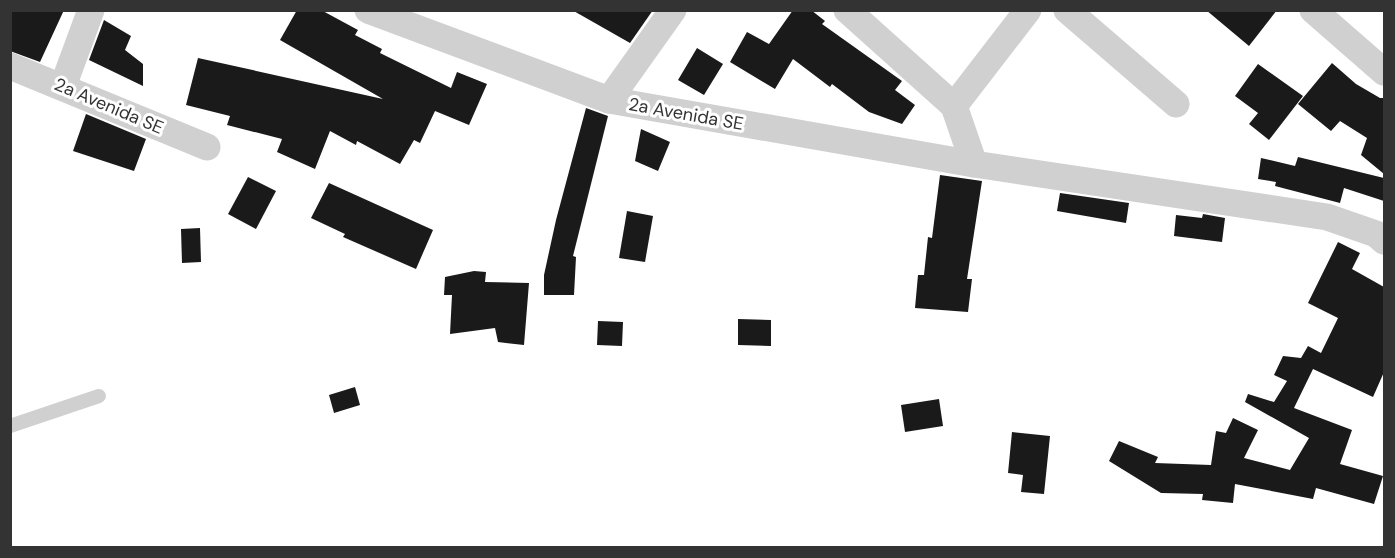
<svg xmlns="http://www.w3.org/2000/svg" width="1395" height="558" viewBox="0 0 1395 558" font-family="'DM Sans',sans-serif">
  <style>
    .building { fill: #1a1a1a }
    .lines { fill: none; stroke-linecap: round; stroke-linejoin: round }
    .service { stroke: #d0d0d0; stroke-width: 14 }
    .minor { stroke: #d0d0d0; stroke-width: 27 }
    .labels { text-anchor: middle; stroke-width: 6; stroke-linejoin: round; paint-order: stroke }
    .street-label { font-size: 18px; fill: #333; stroke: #fff }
  </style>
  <rect width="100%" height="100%" fill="#fff"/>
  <g class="building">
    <path d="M10 10H64L40 62 10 51Z"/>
    <path d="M297 10H321L358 30 355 35 382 49 380 53 451 88 457 72 487 84 469 125 435 111 420 143 414 140 400 164 357 141 356 145 330 131 315 169 277 152 282 139 227 125 230 116 186 105 198 58 383 99 280 40Z"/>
    <path d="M572 10H653L630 43Z"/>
    <path d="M793 10H811L825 21 822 24 902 81 895 90 915 105 902 124 869 112 832 84 830 87 793 59 775 89 730 62 747 32 769 44Z"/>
    <path d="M1206 10H1277L1249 46Z"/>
    <path d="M104 20 131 36 125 50 143 64V86L89 60Z"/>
    <path d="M697 48 723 64 704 95 678 80Z"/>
    <path d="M1332 63 1356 84 1380 98H1384V174L1361 155 1367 138 1340 121 1331 131 1298 104Z"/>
    <path d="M1258 64 1303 96 1269 140 1249 124 1258 113 1235 96Z"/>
    <path d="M586 108 608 116 573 256 576 257 574 295H544V275L556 220Z"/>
    <path d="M86 114 146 139 134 171 73 151Z"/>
    <path d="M641 129 670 142 658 171 635 161Z"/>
    <path d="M1298 157 1384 178V201L1344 188 1340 203 1275 186 1276 182 1258 179 1261 158 1295 166Z"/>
    <path d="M940 175 982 181 967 279H972L968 312 915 308 918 275H924L928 237 932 238Z"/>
    <path d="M248 177 276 191 256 229 228 214Z"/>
    <path d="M329 183 433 230 416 269 343 237 345 234 311 218Z"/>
    <path d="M1060 193 1129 203 1126 223 1057 211Z"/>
    <path d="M627 211 653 216 645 262 619 258Z"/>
    <path d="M1203 214 1225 218 1222 242 1174 236 1176 215 1202 218Z"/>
    <path d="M200 228 201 262 182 263 181 229Z"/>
    <path d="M1338 242 1360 253 1352 269 1384 287V372L1373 397 1313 369 1294 408 1352 430 1340 464 1383 476 1374 504 1316 488 1313 499 1235 484 1233 503 1202 500 1203 494 1161 493 1109 461 1119 441 1158 457 1155 463 1211 465 1216 431 1226 433 1233 418 1258 430 1244 458 1290 470 1309 438 1245 402 1248 394 1274 402 1287 381 1274 375 1283 356 1301 358 1308 346 1321 353 1338 318 1308 303Z"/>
    <path d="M474 271 486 272 485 282 529 283 524 345 498 342 495 328 450 334 452 295H444L445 277Z"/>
    <path d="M738 319 771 320V346L738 345Z"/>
    <path d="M598 321 623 322 622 346 597 345Z"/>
    <path d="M355 387 360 405 334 413 329 395Z"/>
    <path d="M939 399 943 426 905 432 901 405Z"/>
    <path d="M1012 432 1050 436 1044 494 1021 492 1023 475 1008 473Z"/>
  </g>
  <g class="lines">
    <path class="service" d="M10 426 99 396"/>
    <g class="minor">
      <path d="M368 10 609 100 974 164 1327 217 1376 234 1384 241"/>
      <path d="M847 10 954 106 974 164"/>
      <path d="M1067 10 1176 104"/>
      <path d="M1313 10 1384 72"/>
      <path d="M10 66 207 147"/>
      <path d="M63 86 91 10"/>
      <path d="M609 100 673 10"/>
      <path d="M954 106 1028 10"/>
    </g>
  </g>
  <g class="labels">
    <g class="street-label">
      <text transform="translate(109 106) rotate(23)" y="6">2a Avenida SE</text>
      <text transform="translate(686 114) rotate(10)" y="6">2a Avenida SE</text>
    </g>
  </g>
  <rect width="1395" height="558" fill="none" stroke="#333333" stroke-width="24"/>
</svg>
